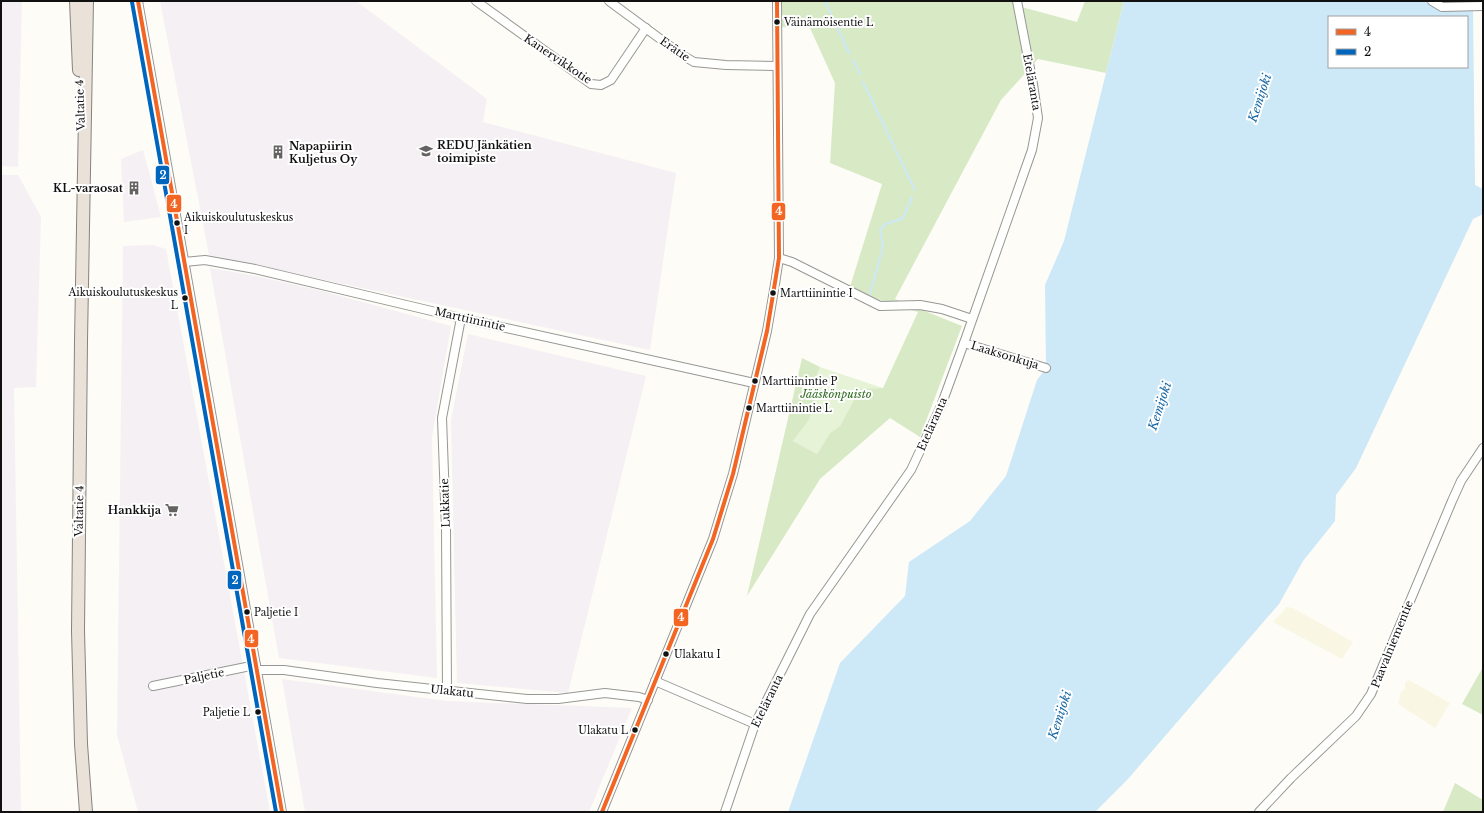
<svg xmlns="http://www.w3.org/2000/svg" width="1484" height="813" viewBox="0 0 1484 813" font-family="'Libre Baskerville',serif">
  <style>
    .industrial { fill: #f5f0f3 }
    .farmland { fill: #f9f7e4 }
    .green { fill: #e7f3d7 }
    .forest { fill: #d8eac5 }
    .water { fill: #cde8f7; fill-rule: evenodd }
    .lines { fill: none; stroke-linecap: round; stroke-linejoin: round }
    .stream { stroke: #cde8f7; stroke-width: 2 }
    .minor-casing { stroke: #979795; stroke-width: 10 }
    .highway-casing { stroke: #858482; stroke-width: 14 }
    .minor { stroke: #fffffe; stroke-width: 8 }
    .highway { stroke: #eae1d8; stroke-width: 12 }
    .bus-1-casing { stroke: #fff; stroke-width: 7 }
    .bus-2-casing { stroke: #fff; stroke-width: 7 }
    .bus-1 { stroke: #f26522; stroke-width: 4 }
    .bus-2 { stroke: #0065bd; stroke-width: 4 }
    .bus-dot { fill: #111; stroke: #fff; stroke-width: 1.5 }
    .labels { text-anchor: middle; stroke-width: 4; stroke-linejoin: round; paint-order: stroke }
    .bus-label { font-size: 10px; fill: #111; stroke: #fff; text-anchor: start }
    .street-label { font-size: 11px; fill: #111; stroke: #fff }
    .poi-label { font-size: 11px; font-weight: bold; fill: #111; stroke: #fff; text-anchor: start }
    .park-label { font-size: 11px; font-style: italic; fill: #2f6b1f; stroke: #fff }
    .water-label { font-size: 12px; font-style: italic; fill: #1768a6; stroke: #fff }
    .line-badge { stroke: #fff; stroke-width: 1.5 }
    .badge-label { font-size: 11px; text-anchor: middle; font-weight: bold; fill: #fff }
  </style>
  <rect width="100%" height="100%" fill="#fdfcf7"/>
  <g class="industrial">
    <path d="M1 1H22L18 167 1 166Z"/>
    <path d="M160 1H356L487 99 483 122 676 173 650 350 209 255Z"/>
    <path d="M143 150 161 217 124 222 121 159Z"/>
    <path d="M1 175H18L41 217 36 387 14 388 21 812H1Z"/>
    <path d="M153 245 166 249 270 812H138L117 735 123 246Z"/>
    <path d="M210 268 256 276 322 291 451 326 432 437 437 678 279 658Z"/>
    <path d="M468 334 646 376 568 693 457 683 451 420Z"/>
    <path d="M282 679 447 701 632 708 589 812H305Z"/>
  </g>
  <g class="farmland">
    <path d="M1287 607 1293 608 1353 642 1342 659 1273 622Z"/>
    <path d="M1409 680 1450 703 1435 728 1398 704 1401 692 1405 689V683Z"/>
  </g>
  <path class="green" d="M820 367 883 388 860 390 840 426 830 433 817 454 793 441 809 420 813 386Z"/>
  <g class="forest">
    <path d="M780 1H1016L1018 6 1077 22 1085 1H1124L1106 73 1038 59 1001 100 895 299 962 326 920 437 890 418 820 479 747 596 802 358 820 367 813 385 818 388 809 420 793 441 817 454 830 433 840 426 860 389 883 388 918 312 849 290 882 184 830 163 835 83 810 28 780 27Z"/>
    <path d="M1483 667V715L1462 704Z"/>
    <path d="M1455 783 1483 800V812H1443Z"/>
  </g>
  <path class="water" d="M1124 1H1483V3L1473 9 1475 185 1483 189V214L1473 219 1356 468 1336 495 1335 521 1303 561 1279 604 1128 779 1095 812H788L840 663 905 596 909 562 970 521 1006 476 1037 380 1046 368 1045 285 1064 241ZM1329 17H1467V67H1329Z"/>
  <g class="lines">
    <g class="stream">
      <path d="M825 1 849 53"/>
      <path d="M853 60 860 74"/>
      <path d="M863 82 915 190"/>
      <path d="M870 294 883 247 880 229 886 224 903 218 912 197"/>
    </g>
    <g class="minor-casing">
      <g id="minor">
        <path d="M138 1 282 812"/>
        <path d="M476 1 591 84 601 85 611 80 646 28"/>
        <path d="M609 1 682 55 694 62 726 65 777 66"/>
        <path d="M1432 1 1442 7 1483 6"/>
        <path d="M779 258 792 262 880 306 920 305 942 309 972 319"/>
        <path d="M184 262 205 260 255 269 461 318 754 383"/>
        <path d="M964 343 1046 368"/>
        <path d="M257 670H284L377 683 527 699H558L605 693 639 697 648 700"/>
        <path d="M655 681 755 724"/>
        <path d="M153 686 256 665"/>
        <path d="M447 691 446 528 442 418 461 318"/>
        <path d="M602 812 713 539 724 503 733 474 767 331 775 284 779 258 777 1"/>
        <path d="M725 812 755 724 810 614 911 470 941 406 964 343 1032 150 1038 118 1033 84 1017 1"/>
        <path d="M1259 812 1291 778 1356 716 1371 694 1452 501 1461 481 1483 448"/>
      </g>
    </g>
    <g class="highway-casing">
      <g id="highway">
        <path d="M76 1 79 70"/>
        <path d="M86 812 81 744 78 631 81 341 87 1"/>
      </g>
    </g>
    <use href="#minor" class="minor"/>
    <use href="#highway" class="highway"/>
    <g class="bus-1-casing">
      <g id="bus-1">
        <path d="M138 1 282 812"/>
        <path d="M602 812 713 539 733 474 767 331 779 258 777 1"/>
      </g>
    </g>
    <g class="bus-2-casing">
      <path id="bus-2" d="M132 2 276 812"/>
    </g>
    <use href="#bus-1" class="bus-1"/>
    <use href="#bus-2" class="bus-2"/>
  </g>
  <defs>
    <g id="school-bare" transform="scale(1.08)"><path d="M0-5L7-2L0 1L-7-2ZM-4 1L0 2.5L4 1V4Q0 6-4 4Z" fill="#646362" stroke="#fff" stroke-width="2.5" paint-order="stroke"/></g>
    <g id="building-bare" transform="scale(1.08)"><path d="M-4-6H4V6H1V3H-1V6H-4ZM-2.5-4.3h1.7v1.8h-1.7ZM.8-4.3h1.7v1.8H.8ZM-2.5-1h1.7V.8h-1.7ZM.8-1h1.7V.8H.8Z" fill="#646362" stroke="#fff" stroke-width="2.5" paint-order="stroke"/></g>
    <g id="supermarket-bare" transform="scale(1.08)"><path d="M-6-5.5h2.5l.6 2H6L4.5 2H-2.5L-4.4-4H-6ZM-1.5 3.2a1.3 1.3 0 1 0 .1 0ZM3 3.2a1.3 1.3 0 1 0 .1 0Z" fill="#646362" stroke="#fff" stroke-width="2.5" paint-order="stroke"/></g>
  </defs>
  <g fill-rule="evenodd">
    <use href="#school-bare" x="426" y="151"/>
    <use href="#building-bare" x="278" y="152"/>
    <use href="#building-bare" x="134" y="188"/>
    <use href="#supermarket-bare" x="172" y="510"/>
  </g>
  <g class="bus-dot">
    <circle cx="777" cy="22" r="3.5"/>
    <circle cx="177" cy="223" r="3.5"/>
    <circle cx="773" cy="293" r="3.5"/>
    <circle cx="185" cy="298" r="3.5"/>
    <circle cx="755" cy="381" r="3.5"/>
    <circle cx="749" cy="408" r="3.5"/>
    <circle cx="247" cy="612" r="3.5"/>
    <circle cx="666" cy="654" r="3.5"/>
    <circle cx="258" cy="712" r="3.5"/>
    <circle cx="635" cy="730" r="3.5"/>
  </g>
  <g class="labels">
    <g class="bus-label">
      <text x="784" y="26">Väinämöisentie L</text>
      <text x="184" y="221">Aikuiskoulutuskeskus<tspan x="184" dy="13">I</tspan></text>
      <text x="178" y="296" text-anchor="end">Aikuiskoulutuskeskus<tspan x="178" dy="13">L</tspan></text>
      <text x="780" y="297">Marttiinintie I</text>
      <text x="762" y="385">Marttiinintie P</text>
      <text x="756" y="412">Marttiinintie L</text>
      <text x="254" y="616">Paljetie I</text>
      <text x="674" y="658">Ulakatu I</text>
      <text x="250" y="716" text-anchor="end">Paljetie L</text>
      <text x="628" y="734" text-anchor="end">Ulakatu L</text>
    </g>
    <g class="street-label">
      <text transform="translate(675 49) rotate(35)" y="4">Erätie</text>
      <text transform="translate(558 59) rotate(34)" y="4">Kanervikkotie</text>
      <text transform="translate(1032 82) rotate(80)" y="4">Eteläranta</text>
      <text transform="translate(80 105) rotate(-92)" y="4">Valtatie 4</text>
      <text transform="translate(470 319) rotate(13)" y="4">Marttiinintie</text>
      <text transform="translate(1005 355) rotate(17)" y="4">Laaksonkuja</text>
      <text transform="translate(932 424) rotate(-66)" y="4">Eteläranta</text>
      <text transform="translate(445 503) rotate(-92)" y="4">Lukkatie</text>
      <text transform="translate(79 511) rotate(-89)" y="4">Valtatie 4</text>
      <text transform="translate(1392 644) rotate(-68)" y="4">Paavalniementie</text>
      <text transform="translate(204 676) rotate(-12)" y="4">Paljetie</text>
      <text transform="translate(452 691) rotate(6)" y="4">Ulakatu</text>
      <text transform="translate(767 701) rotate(-64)" y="4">Eteläranta</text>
    </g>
    <g class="poi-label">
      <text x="437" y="149">REDU Jänkätien<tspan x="437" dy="13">toimipiste</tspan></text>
      <text x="289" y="150">Napapiirin<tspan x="289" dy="13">Kuljetus Oy</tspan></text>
      <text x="123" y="192" text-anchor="end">KL-varaosat</text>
      <text x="161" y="514" text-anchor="end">Hankkija</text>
    </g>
    <g class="park-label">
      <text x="836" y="398">Jääskönpuisto</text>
    </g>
    <g class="water-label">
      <text transform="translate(1260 98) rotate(-72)" y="4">Kemijoki</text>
      <text transform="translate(1160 406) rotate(-72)" y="4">Kemijoki</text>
      <text transform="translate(1060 715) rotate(-72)" y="4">Kemijoki</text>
    </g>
  </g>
  <g class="line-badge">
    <rect x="155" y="165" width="15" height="20" rx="4" fill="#0065bd"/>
    <rect x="166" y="194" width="16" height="19" rx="4" fill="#f26522"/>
    <rect x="771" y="202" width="15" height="19" rx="4" fill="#f26522"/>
    <rect x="227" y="570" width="15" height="20" rx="4" fill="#0065bd"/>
    <rect x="673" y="608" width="16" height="19" rx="4" fill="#f26522"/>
    <rect x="244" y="629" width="15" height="19" rx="4" fill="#f26522"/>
  </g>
  <g class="badge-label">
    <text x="163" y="179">2</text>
    <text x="174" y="208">4</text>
    <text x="779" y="215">4</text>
    <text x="235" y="584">2</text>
    <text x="681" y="621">4</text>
    <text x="251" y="643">4</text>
  </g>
  <rect width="1484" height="813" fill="none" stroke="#111111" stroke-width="4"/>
  <rect x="1328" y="16" width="140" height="52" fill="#ffffff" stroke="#a0a0a0"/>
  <rect x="1336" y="29" width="20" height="6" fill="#f26522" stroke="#a0a0a0"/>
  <text x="1364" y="36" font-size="12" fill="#111111">4</text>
  <rect x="1336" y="49" width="20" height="6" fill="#0065bd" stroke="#a0a0a0"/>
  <text x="1364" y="56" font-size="12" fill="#111111">2</text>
</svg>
